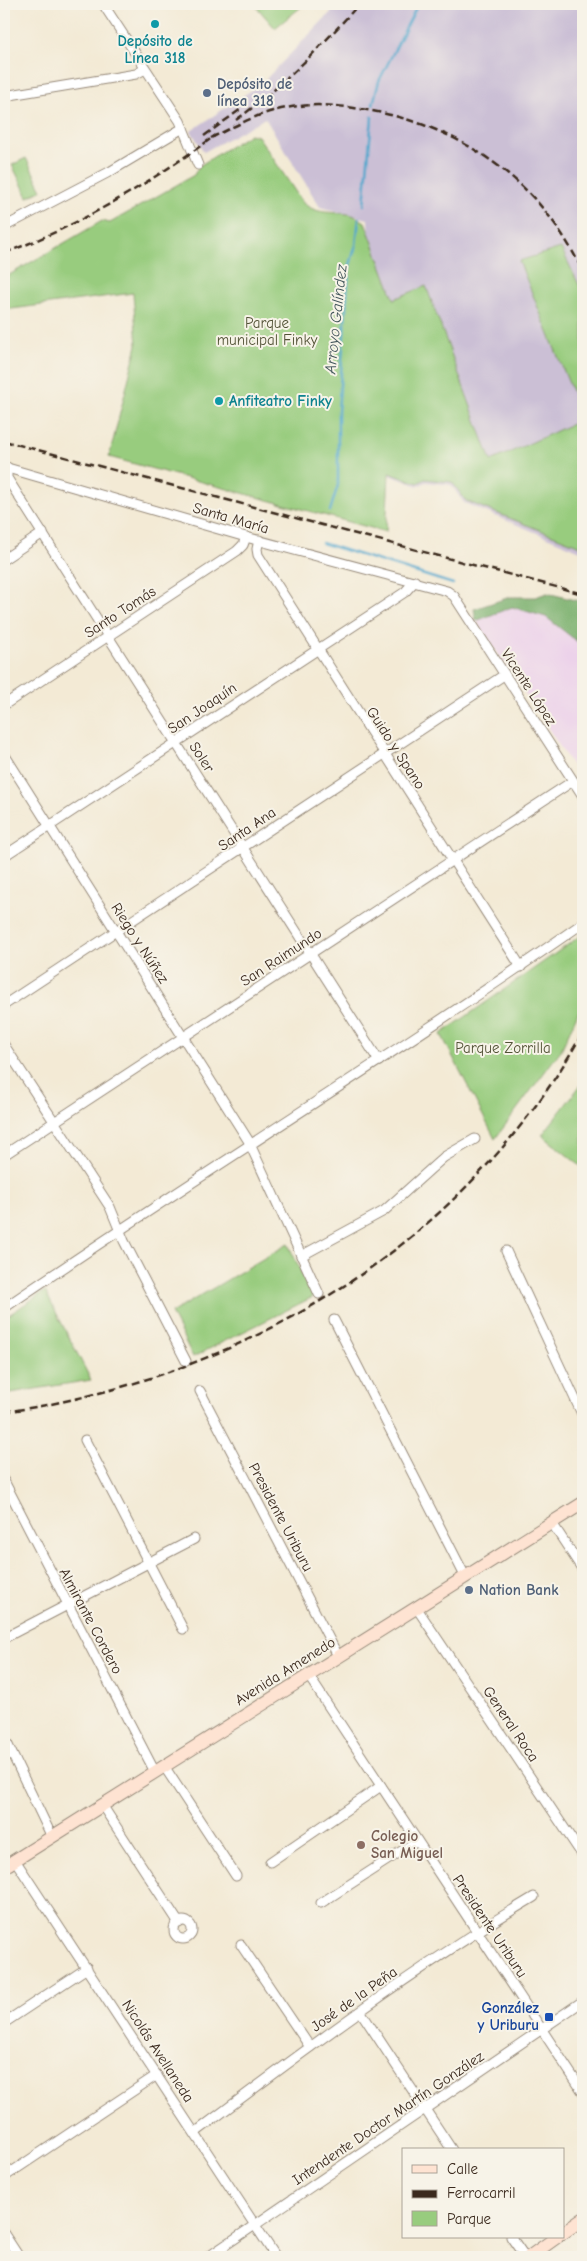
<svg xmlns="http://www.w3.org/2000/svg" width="587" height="2261" viewBox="0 0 587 2261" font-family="'Comic Neue',sans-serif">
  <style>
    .built { fill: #ecd1ea }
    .industrial { fill: #cbbfd5 }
    .green { fill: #98cc7e; stroke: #6a7b4e }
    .forest { fill: #7ab06d; stroke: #5a6d46 }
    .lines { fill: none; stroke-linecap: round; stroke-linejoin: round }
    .stream { stroke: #51a7cd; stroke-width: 2.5 }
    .street-casing { stroke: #978a7a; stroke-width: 11 }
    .secondary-casing { stroke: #978a7a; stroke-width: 14 }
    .street { stroke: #fff; stroke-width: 9 }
    .secondary { stroke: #fee3d2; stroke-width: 12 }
    .rail { stroke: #3b2a1e; stroke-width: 2.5; stroke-dasharray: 8 4; stroke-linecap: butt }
    .culture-dot { fill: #0f9aa8; stroke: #f7f3e8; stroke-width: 2 }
    .service-dot { fill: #5c6f8a; stroke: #f7f3e8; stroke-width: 2 }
    .education-dot { fill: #8d6e63; stroke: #f7f3e8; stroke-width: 2 }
    .transit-dot { fill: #1a4fb4; stroke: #f7f3e8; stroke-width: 2 }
    .labels { text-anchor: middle; stroke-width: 4; stroke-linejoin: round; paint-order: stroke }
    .culture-label { font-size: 15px; font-weight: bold; fill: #0d838f; stroke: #f7f3e8 }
    .service-label { font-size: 15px; font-weight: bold; fill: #4e5e75; stroke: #f7f3e8; text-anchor: start }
    .park-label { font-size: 15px; fill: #525236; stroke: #f7f3e8 }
    .street-label { font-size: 15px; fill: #3b2a1e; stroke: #f7f3e8 }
    .education-label { font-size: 15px; font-weight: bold; fill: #785e54; stroke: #f7f3e8; text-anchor: start }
    .transit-label { font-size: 15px; font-weight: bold; fill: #164399; stroke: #f7f3e8; text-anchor: end }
    .water-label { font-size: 16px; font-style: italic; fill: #43565b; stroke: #f7f3e8 }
  </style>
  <rect width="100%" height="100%" fill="#f7f3e8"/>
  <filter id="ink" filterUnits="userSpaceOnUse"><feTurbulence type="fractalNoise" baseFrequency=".02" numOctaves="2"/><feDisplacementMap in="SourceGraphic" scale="10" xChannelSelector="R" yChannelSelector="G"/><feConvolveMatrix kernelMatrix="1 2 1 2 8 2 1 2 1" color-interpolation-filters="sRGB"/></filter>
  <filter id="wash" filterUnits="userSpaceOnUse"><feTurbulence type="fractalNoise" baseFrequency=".0096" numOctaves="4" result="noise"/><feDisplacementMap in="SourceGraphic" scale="20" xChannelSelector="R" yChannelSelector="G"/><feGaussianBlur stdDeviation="1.12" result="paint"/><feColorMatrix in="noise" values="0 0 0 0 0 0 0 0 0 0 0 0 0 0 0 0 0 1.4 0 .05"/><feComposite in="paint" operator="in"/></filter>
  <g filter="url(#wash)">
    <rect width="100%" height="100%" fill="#f3ead5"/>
    <path class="built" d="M512 607 546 617 583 646V783L543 720 476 621Z"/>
    <path class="industrial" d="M339 4H583V552L464 503 451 485 426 482 418 486 376 470 368 219 320 207 265 118 204 152 191 131 262 83Z"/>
    <g class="green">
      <path d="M254 4H305L275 28Z"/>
      <path d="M250 134 258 136 303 203C318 215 330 211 347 214 353 214 360 219 365 222L394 299 426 286 491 461 583 419V547L466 501 452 482 425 479 418 483 389 473 386 532 109 457 137 345 133 293 4 310V278L102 221 110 223 194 175 199 166Z"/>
      <path d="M26 158 42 190 28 197 12 165Z"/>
      <path d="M561 248 583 293V418L519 261Z"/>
      <path d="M583 934V1002L561 1050 495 1139 441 1034Z"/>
      <path d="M583 1082V1168L542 1135Z"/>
      <path d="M288 1244 313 1297 193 1357 171 1313Z"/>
      <path d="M45 1291 91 1380 4 1394V1318Z"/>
    </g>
    <path class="forest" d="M547 593 583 602V646L546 617 512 607 476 621 474 609 510 597H535Z"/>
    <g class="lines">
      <g class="stream">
        <path d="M373 104 379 81 418 4"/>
        <path d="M364 205 372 117"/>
        <path d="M330 511 338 485V412L349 268 356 245 359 218"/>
        <path d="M322 543 453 584"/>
      </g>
    </g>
  </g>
  <g filter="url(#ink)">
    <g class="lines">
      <g class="street-casing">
        <g id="street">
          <path d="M103 4 180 121 198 165"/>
          <path d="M4 96 136 74 145 69"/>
          <path d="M4 227 111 171 183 128"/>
          <path d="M4 467 246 537 447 591 454 596 583 796"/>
          <path d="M7 467V478L379 1061"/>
          <path d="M259 540 257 549 258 555 521 967"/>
          <path d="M4 559 43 533"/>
          <path d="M4 705 237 551 243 545 246 537"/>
          <path d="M4 754 248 1140 319 1294"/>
          <path d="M4 856 405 592 415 581"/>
          <path d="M4 1005 504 675"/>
          <path d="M4 1045 110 1207 124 1241 186 1361"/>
          <path d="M4 1155 573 781"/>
          <path d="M506 1251 583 1416"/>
          <path d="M301 1256 384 1211 444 1157 475 1139"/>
          <path d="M4 1308C195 1177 393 1056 583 923"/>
          <path d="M334 1320 465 1576"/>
          <path d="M200 1391 338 1656"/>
          <path d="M85 1440 183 1629"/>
          <path d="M4 1481 155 1772"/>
          <path d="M552 1523 583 1570"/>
          <path d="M416 1607 583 1856"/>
          <path d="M4 1638 194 1539"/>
          <path d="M308 1675 583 2092"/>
          <path d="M4 1737 52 1837"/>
          <path d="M164 1766 236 1876"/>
          <path d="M102 1805 179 1923"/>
          <path d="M15 1860 276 2257"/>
          <path d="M270 1862 381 1786"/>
          <path d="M321 1903 417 1841"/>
          <circle cx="183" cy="1930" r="9"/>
          <path d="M241 1945 310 2047"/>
          <path d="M361 2012 452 2150"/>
          <path d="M4 2023 87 1968"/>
          <path d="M196 2132C305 2050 416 1967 534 1897"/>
          <path d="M4 2177 157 2075"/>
          <path d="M4 2234 19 2257"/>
          <path d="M511 2237 525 2257"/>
          <path d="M208 2257 583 2001"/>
        </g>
      </g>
      <g class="secondary-casing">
        <g id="secondary">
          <path d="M4 1867 583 1503"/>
          <path d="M563 2233 583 2219"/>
          <path d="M529 2257 557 2237"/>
        </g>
      </g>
      <use href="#street" class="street"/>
      <use href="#secondary" class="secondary"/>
      <g class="rail">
        <path d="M236 120C282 87 322 46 359 4"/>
        <path d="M204 136 241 109"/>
        <path d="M211 138C231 128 251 117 273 111 302 103 331 104 360 109 458 123 541 181 583 272"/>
        <path d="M4 253C80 226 151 182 216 135"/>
        <path d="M4 441 583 594"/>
        <path d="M4 1412C243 1378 464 1246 583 1032"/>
      </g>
    </g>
  </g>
  <g class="culture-dot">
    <circle cx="155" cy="24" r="5"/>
    <circle cx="219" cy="401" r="5"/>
  </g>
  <g class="service-dot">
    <circle cx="207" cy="93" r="5"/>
    <circle cx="469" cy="1590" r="5"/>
  </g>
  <circle class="education-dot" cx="361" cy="1845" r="5"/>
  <rect class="transit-dot" x="544" y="2012" width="10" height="10" rx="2.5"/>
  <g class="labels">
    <g class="culture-label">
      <text x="155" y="46">Depósito de<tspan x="155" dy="17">Línea 318</tspan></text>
      <text x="229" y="406" text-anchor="start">Anfiteatro Finky</text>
    </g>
    <g class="service-label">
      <text x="217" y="89">Depósito de<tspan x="217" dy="17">línea 318</tspan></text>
      <text x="479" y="1595">Nation Bank</text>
    </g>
    <g class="park-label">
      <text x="267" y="328">Parque<tspan x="267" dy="17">municipal Finky</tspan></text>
      <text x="503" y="1053">Parque Zorrilla</text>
    </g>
    <g class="street-label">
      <text transform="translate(231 518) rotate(16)" y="5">Santa María</text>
      <text transform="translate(120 612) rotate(-33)" y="5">Santo Tomás</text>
      <text transform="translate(529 687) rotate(57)" y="5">Vicente López</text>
      <text transform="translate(202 708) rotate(-34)" y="5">San Joaquín</text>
      <text transform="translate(396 748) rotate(57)" y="5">Guido y Spano</text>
      <text transform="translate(202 757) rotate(57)" y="5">Soler</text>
      <text transform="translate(247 829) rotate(-34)" y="5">Santa Ana</text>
      <text transform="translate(140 943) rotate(57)" y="5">Riego y Núñez</text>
      <text transform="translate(281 957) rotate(-33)" y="5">San Raimundo</text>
      <text transform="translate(281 1517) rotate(62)" y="5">Presidente Uriburu</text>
      <text transform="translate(91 1621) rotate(62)" y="5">Almirante Cordero</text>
      <text transform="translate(285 1671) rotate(-32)" y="5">Avenida Amenedo</text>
      <text transform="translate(511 1724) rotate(56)" y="5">General Roca</text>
      <text transform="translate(490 1926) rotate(56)" y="5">Presidente Uriburu</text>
      <text transform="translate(354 1999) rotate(-35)" y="5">José de la Peña</text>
      <text transform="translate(158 2051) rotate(57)" y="5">Nicolás Avellaneda</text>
      <text transform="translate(388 2118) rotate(-34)" y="5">Intendente Doctor Martín González</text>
    </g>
    <g class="education-label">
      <text x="371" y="1841">Colegio<tspan x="371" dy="17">San Miguel</tspan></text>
    </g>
    <g class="transit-label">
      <text x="539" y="2013">González<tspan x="539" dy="17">y Uriburu</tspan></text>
    </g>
    <g class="water-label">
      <text transform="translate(335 319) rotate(-84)" y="6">Arroyo Galíndez</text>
    </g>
  </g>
  <rect width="587" height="2261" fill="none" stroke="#f7f3e8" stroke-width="20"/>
  <rect x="402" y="2148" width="162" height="90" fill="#f7f3e8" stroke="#aca397"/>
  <rect x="412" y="2165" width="25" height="8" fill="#fee3d2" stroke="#aca397"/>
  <text x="447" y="2174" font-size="15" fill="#3b2a1e">Calle</text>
  <rect x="412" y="2190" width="25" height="8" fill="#3b2a1e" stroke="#aca397"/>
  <text x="447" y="2198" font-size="15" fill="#3b2a1e">Ferrocarril</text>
  <rect x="412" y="2211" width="25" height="15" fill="#98cc7e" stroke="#aca397"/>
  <text x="447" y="2224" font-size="15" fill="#3b2a1e">Parque</text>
</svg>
